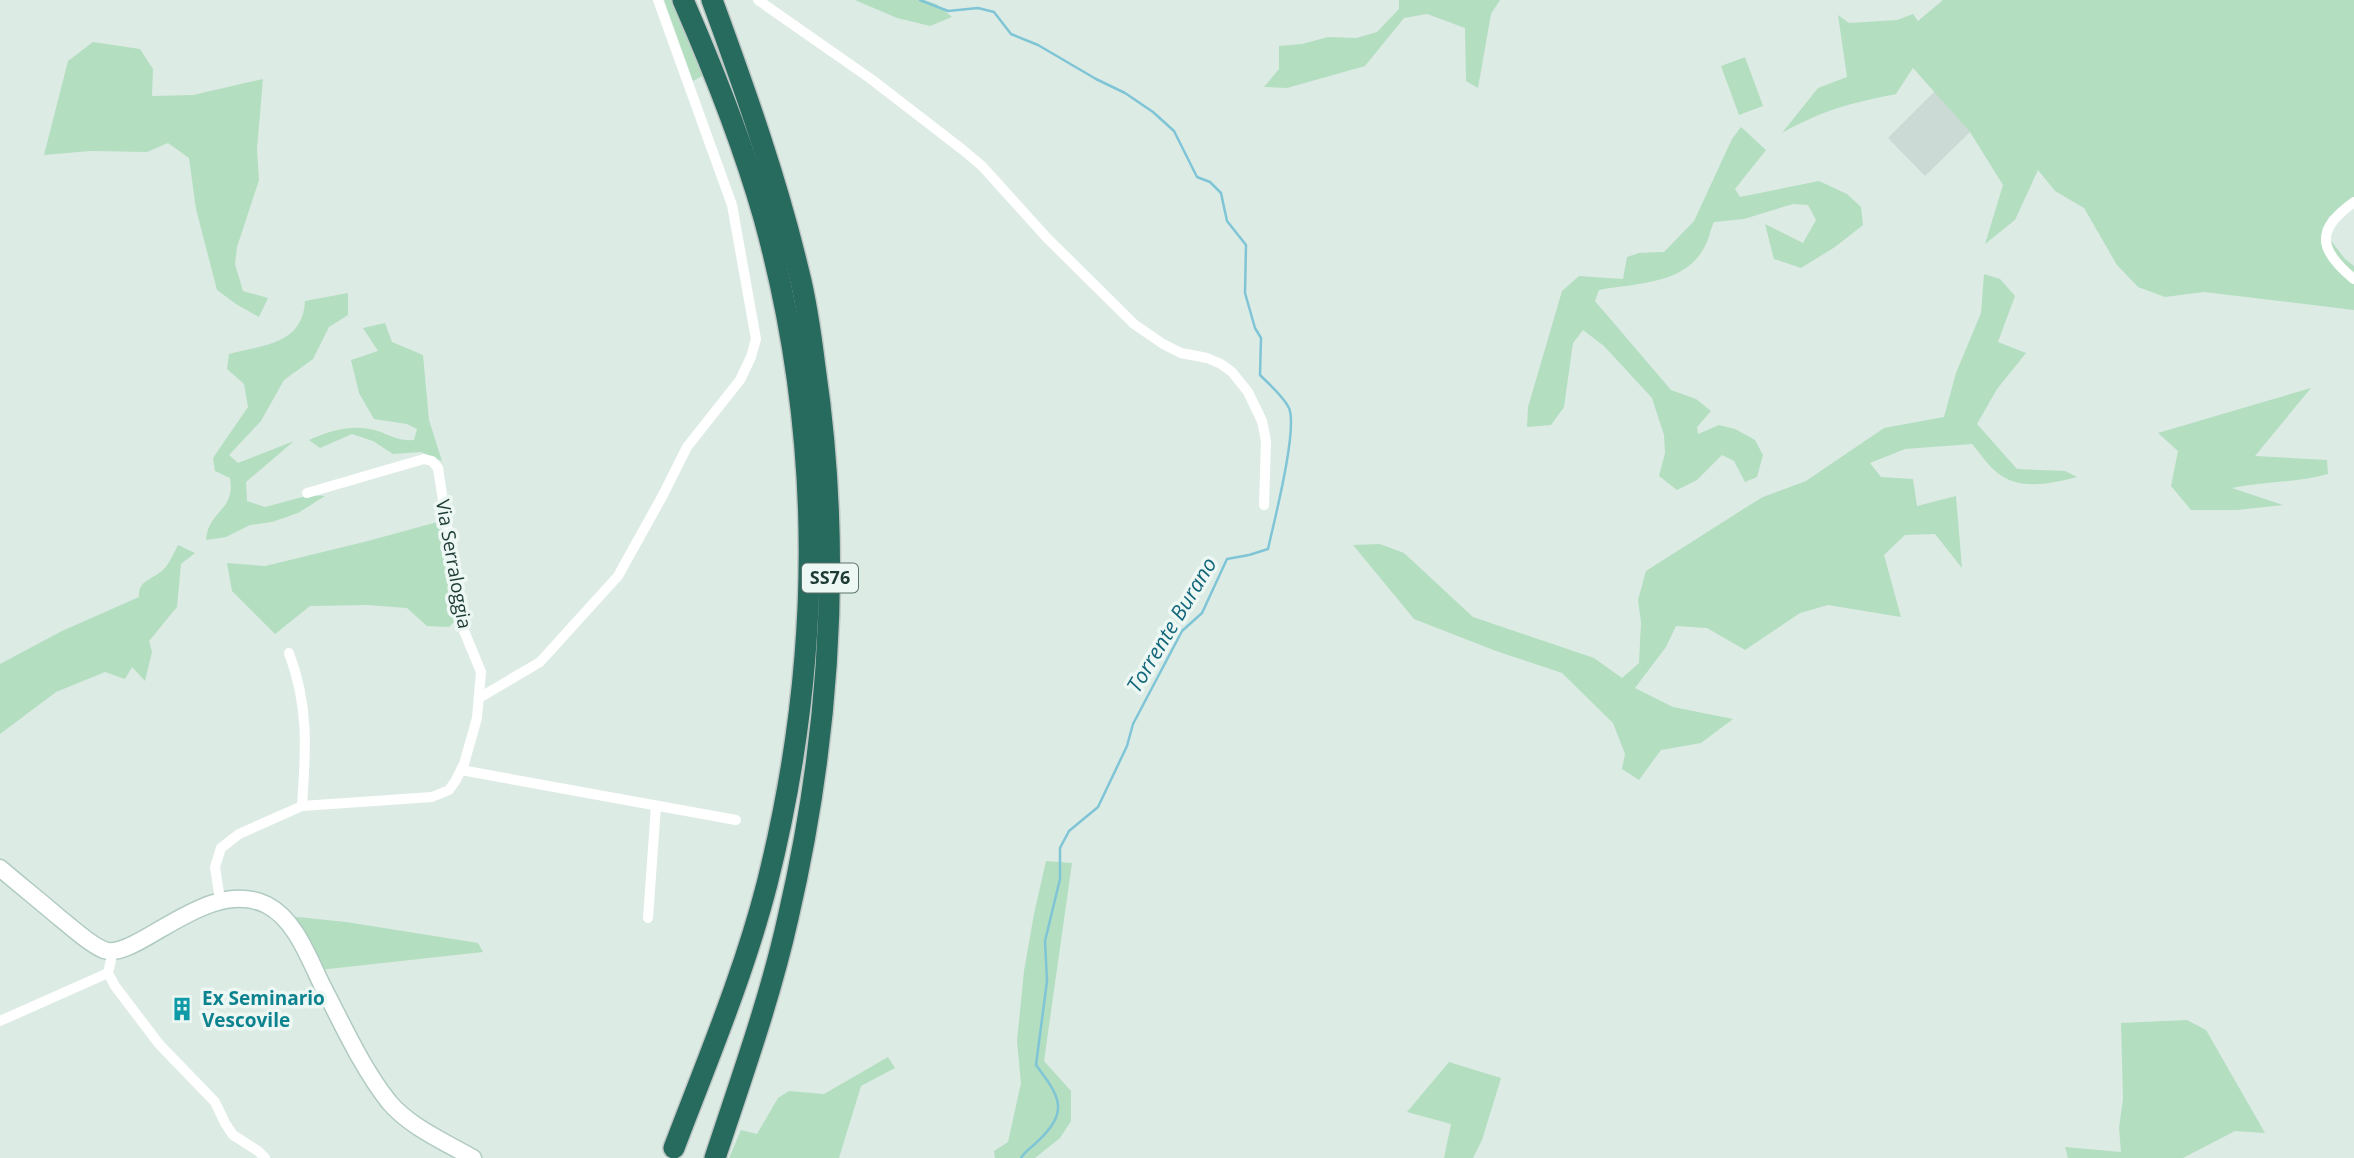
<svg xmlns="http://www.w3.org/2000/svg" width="2354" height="1158" viewBox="0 0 2354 1158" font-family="'Open Sans',sans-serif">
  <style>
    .built { fill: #cbdad4 }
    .green { fill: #b3dec0 }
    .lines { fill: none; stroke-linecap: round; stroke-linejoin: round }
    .stream { stroke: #7fc5d6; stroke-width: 2.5 }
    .secondary-casing { stroke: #afcbc2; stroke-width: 19 }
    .highway-casing { stroke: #c0c8c6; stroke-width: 24 }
    .street { stroke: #fff; stroke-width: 10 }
    .secondary { stroke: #fff; stroke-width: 16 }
    .highway { stroke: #276a5e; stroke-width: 21 }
    .labels { text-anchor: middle; stroke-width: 7; stroke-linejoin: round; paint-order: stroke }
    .shield { fill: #edf7f3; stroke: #5b736d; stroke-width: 2 }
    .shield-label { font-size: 18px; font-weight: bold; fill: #1d3b34 }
    .street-label { font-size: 19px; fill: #1d3b34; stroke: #edf7f3 }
    .culture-label { font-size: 19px; font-weight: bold; fill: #0d838f; stroke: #edf7f3; text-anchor: start }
    .water-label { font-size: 21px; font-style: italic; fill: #13677b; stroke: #edf7f3 }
  </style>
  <rect width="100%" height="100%" fill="#ddebe5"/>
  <path class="built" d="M1935 91 1970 132 1925 176 1888 138Z"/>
  <g class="green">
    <path d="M664 0H675L706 74 693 81Z"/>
    <path d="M855 0H924L936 4 952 17 930 26 897 18Z"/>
    <path d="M1399 0H1500L1491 14 1478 88 1466 81 1465 28 1427 14 1404 18 1365 66 1287 88 1264 87 1279 69V46L1302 44 1328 37 1356 38 1377 32 1399 9Z"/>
    <path d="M1943 0H2354V197L2329 217 2322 229 2345 259 2354 266V310L2204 292 2165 297 2138 287 2117 265 2084 208 2055 191 2038 170 2015 220 1985 244 2003 185 1970 132 1913 68 1896 94C1850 103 1823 110 1782 133L1818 88 1847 77 1838 15 1849 23 1897 20 1913 14 1918 21Z"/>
    <path d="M93 42 140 49 153 69 152 96 193 95 263 79 257 149 259 180 237 247 235 264 243 291 268 298 259 317 236 304 217 290 196 209 189 158 168 143 147 152 91 151 44 155 68 61Z"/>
    <path d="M1745 57 1763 106 1739 115 1721 66Z"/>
    <path d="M1741 127 1766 150 1735 189 1740 197 1819 181 1847 194 1861 207 1863 225 1835 247 1801 268 1774 259 1765 224 1803 243 1816 220 1808 205 1793 204 1744 219 1714 222C1710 230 1709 240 1704 248 1684 285 1635 283 1599 290L1595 301 1671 390 1696 399 1711 411 1697 427 1698 434 1719 425 1735 429 1755 440 1763 455 1757 477 1745 482 1734 461 1722 455 1697 480 1677 490 1659 476 1665 453 1664 435 1652 398 1604 346 1583 330 1573 343 1564 407 1551 425 1527 427 1528 407 1562 291 1579 276 1623 279 1627 257 1639 253 1664 252 1694 221 1732 139Z"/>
    <path d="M1984 274 2000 279 2015 296 1998 342 2026 353 1997 389 1977 424 2017 469 2065 471 2077 477C2055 483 2022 490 2002 476 1990 469 1981 454 1972 444L1905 449 1870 463 1881 477 1913 479 1917 506 1956 496 1962 568 1935 534 1905 535 1884 555 1901 617 1828 605 1800 613 1745 650 1707 628 1676 626 1666 647 1635 688 1673 707 1733 719 1701 743 1661 750 1639 780 1622 769 1625 754 1613 723 1562 673 1496 651 1414 619 1353 545 1380 544 1404 553 1473 617 1594 658 1622 678 1639 663 1641 622 1638 600 1646 571 1745 508 1763 497 1806 481 1884 428 1944 417 1956 373 1981 313Z"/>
    <path d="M348 293V315L329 327 313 359 284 380 261 421 229 455 238 463 294 441 246 482 247 501 265 507 310 495 325 496 298 513 272 522 250 525 226 537 206 540C208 510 236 511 230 478L215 471 213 458 248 407 244 384 227 369 229 354C264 345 303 344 305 301Z"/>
    <path d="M385 323 392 342 423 355 429 420 442 461 421 452 393 454 373 441 352 434 320 448 309 440C332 430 355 423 381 432 393 437 400 441 414 440L417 429 407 424 374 419 359 393 351 360 378 351 363 328Z"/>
    <path d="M2311 388 2255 456 2327 460 2328 474C2297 483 2264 481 2232 488L2283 505 2237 510H2191L2171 486 2178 451 2158 433Z"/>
    <path d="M441 521 455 621 449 627 427 626 407 608 367 605 310 606 275 634 232 591 227 563 265 566 368 541Z"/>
    <path d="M178 545 195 553 181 564 177 607 149 641 152 652 145 681 132 667 125 679 105 672 56 692 0 734V664L62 631 139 597C138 580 152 580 163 570 169 564 174 553 178 545Z"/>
    <path d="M1046 861 1072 863 1044 1061 1071 1091V1121L1060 1138 1035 1158H995L994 1151 1008 1142 1021 1083 1017 1041 1024 971 1034 914Z"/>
    <path d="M298 917 346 922 478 943 483 952 319 970 289 919Z"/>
    <path d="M2187 1020 2206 1030 2265 1133 2235 1131 2183 1158H2068L2065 1147 2121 1152 2119 1128 2123 1099 2121 1023Z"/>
    <path d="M888 1057 895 1068 861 1086 839 1158H729L741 1130 757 1134 778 1098 789 1091 824 1094Z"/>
    <path d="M1449 1062 1501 1078 1482 1140 1473 1158H1444L1451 1124 1407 1112Z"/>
  </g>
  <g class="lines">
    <path class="stream" d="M920 0 948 11 978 8 994 12 1011 34 1038 45 1096 79 1125 93 1153 112 1174 131 1197 177 1210 182 1221 193 1227 221 1246 245 1245 293 1255 328 1261 338 1260 375C1270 385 1283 396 1289 408 1298 429 1274 522 1268 549L1249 555 1227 559 1202 613 1182 631 1133 724 1127 746 1098 807 1069 831 1060 848V879L1045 941 1047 981 1036 1065C1060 1097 1070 1111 1037 1142 1031 1148 1025 1151 1021 1158"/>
    <g class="secondary-casing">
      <path id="secondary" d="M0 868C20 885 41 902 61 919 74 929 89 944 104 950 136 962 207 875 267 905 296 920 309 959 323 987 343 1025 362 1068 389 1102 410 1127 445 1142 473 1158"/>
    </g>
    <g class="highway-casing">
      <g id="highway">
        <path d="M712 0C745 90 777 180 799 273 807 304 811 335 815 367 842 551 830 737 788 918 770 999 741 1079 715 1158"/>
        <path d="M674 1148C707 1061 744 974 767 884 823 661 825 440 764 218 743 144 714 71 683 0"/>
      </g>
    </g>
    <g class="street">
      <path d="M758 0 871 79 963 150 982 166 1047 238 1134 324 1163 344 1181 353 1207 358 1221 364 1232 372 1248 392 1262 421 1266 441 1264 505"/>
      <path d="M2354 202C2316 229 2317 249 2354 279"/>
      <path d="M289 653C309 706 306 750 302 806"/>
      <path d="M479 698 540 662 618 576 663 495 687 447 740 380 751 357 756 339 732 205 658 0"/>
      <path d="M461 770 736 820"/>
      <path d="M220 900 215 867 221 848 239 834 302 806 432 797 449 790 456 780 464 764 477 718 481 672 462 626 438 468 432 461 424 459 307 493"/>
      <path d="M648 918 656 806"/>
      <path d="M113 951 108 973 115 986 159 1044 215 1102 225 1123 233 1135 258 1151 265 1158"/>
      <path d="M0 1021 108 973"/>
    </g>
    <use href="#secondary" class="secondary"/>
    <use href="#highway" class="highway"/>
  </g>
  <defs>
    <g id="building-bare" transform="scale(1.89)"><path d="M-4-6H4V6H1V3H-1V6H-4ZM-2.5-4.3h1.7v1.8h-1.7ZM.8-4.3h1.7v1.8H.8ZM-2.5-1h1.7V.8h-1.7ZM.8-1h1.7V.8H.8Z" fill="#0f9aa8" stroke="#edf7f3" stroke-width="2.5" paint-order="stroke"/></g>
  </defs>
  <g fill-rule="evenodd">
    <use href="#building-bare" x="182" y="1009"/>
  </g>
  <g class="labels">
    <rect class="shield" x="802" y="563.5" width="56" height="29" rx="5"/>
    <g class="shield-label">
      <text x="830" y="584">SS76</text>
    </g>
    <g class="street-label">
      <text transform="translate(454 564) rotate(80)" y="7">Via Serraloggia</text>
    </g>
    <g class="culture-label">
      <text x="202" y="1005">Ex Seminario<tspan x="202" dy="22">Vescovile</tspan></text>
    </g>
    <g class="water-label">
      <text transform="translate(1172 625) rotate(-59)" y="7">Torrente Burano</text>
    </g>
  </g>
</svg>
